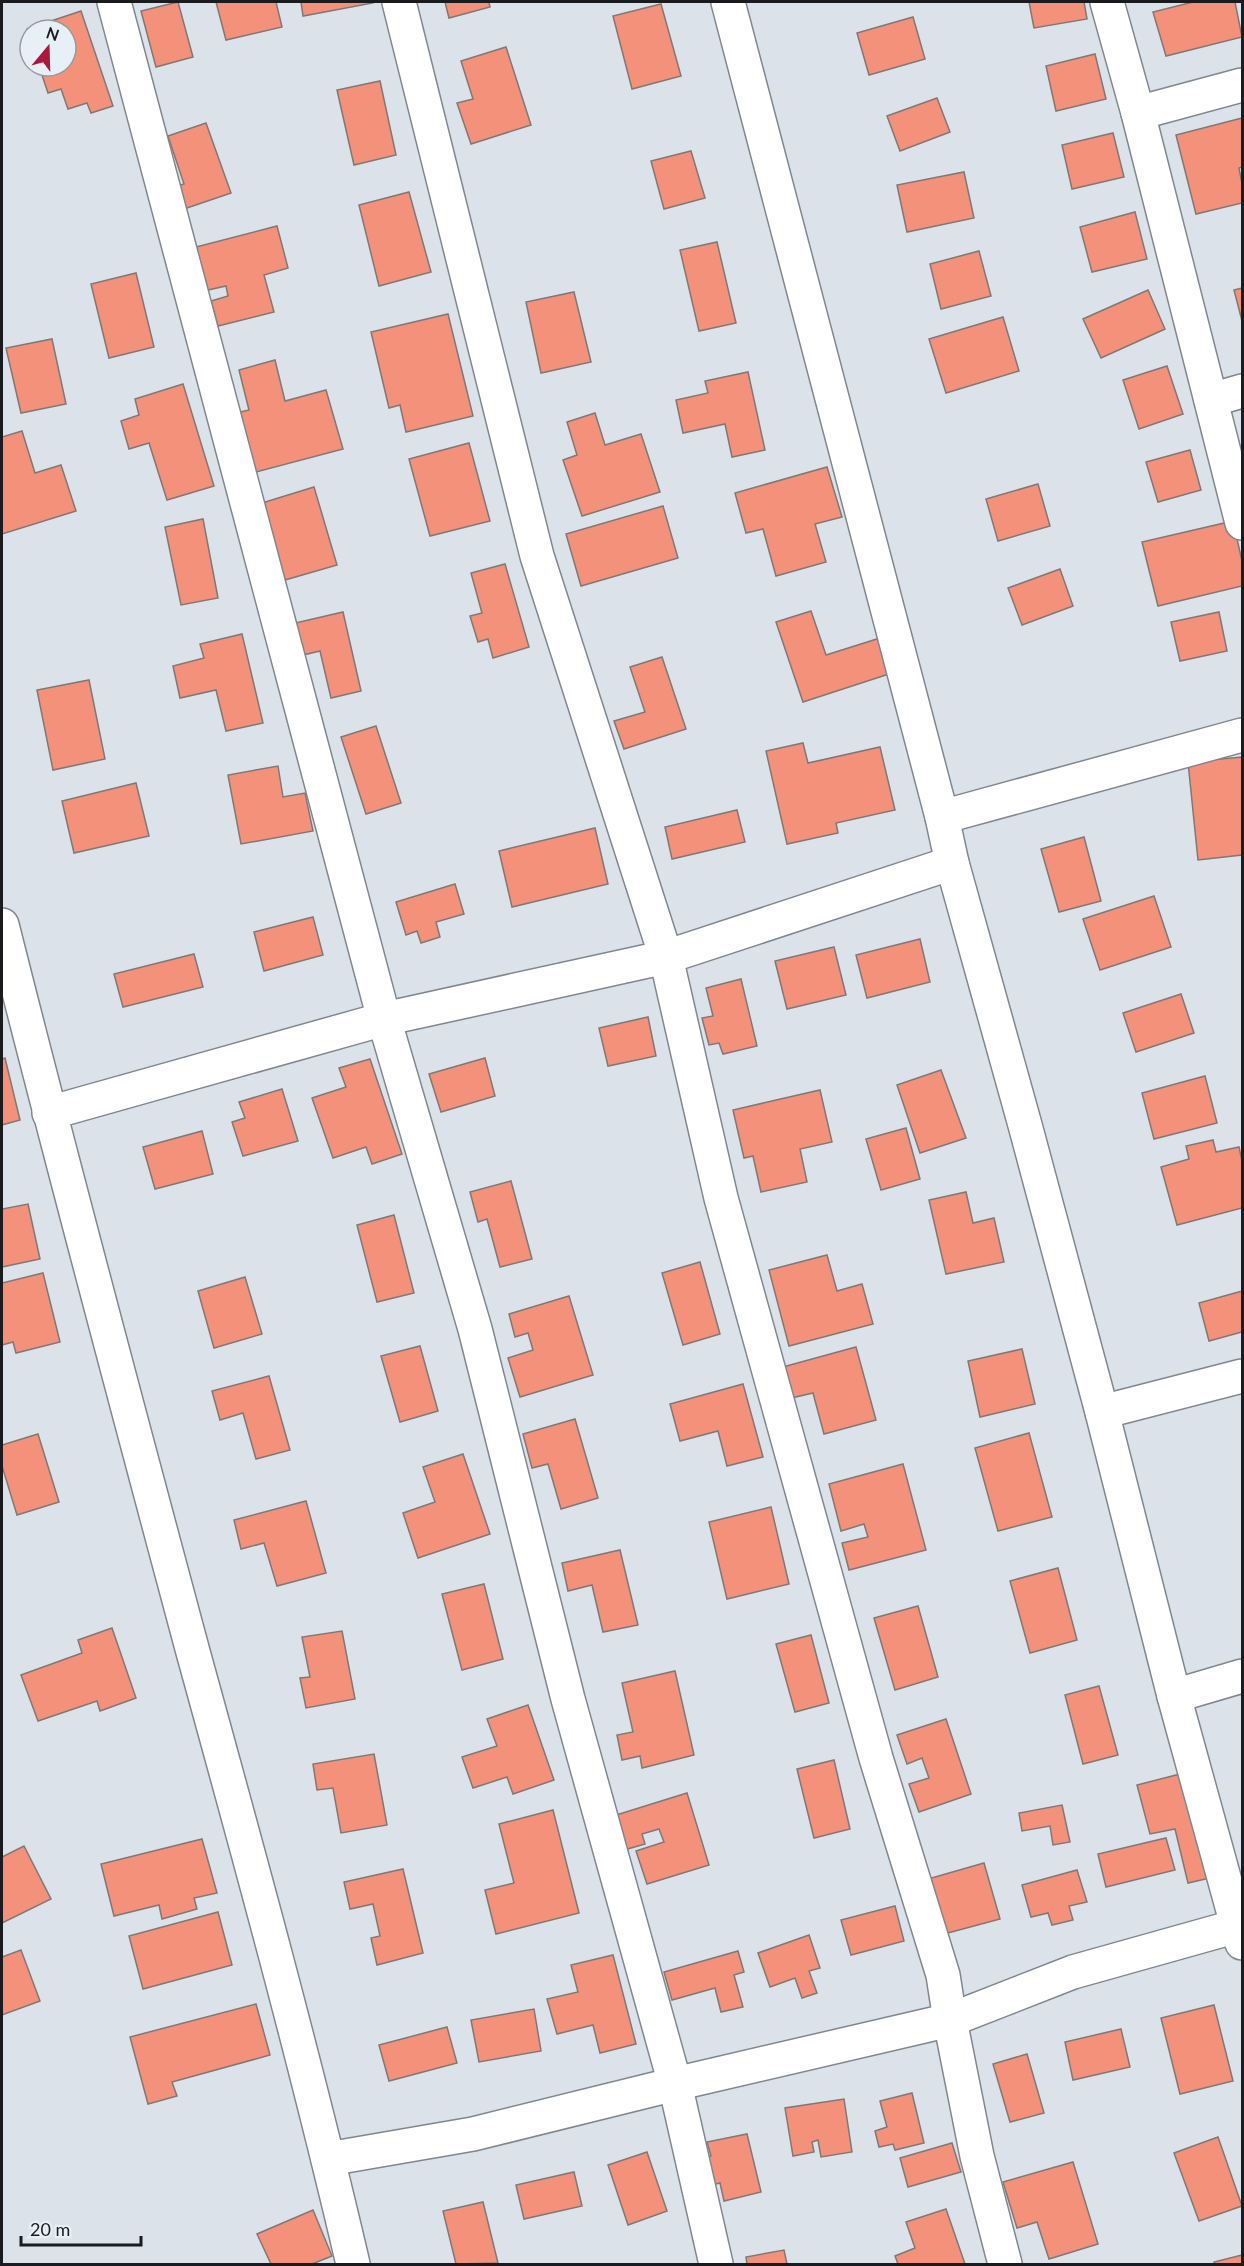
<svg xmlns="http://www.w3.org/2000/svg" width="1244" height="2266" viewBox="0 0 1244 2266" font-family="Lato,sans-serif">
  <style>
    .building { fill: #f4917a; stroke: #817775; stroke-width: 1.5 }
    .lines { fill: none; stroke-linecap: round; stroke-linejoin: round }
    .minor-casing { stroke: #81878e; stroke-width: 36 }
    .secondary-casing { stroke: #81878e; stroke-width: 36 }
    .minor { stroke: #fff; stroke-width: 33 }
    .secondary { stroke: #fff; stroke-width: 33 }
  </style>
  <rect width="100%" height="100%" fill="#dbe2ea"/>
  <g class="building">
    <path d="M178 2 193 57 156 67 141 11Z"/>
    <path d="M216 2H276L282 27 226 40Z"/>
    <path d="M301 2H373V3L303 16Z"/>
    <path d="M445 2H489L490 7 449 18Z"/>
    <path d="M1029 2H1084L1087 19 1034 28Z"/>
    <path d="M1193 2H1235L1242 37 1166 56 1153 12Z"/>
    <path d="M661 4 681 76 632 89 613 16Z"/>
    <path d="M81 11 113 106 91 113 87 103 68 109 61 89 48 93 39 66H66V30H30V39L27 29Z"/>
    <path d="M913 17 925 59 869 75 857 33Z"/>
    <path d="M506 47 531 125 471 144 457 103 473 99 461 61Z"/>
    <path d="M1095 54 1106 99 1056 111 1046 66Z"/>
    <path d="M380 81 396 155 354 165 337 90Z"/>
    <path d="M937 98 950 132 900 151 887 116Z"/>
    <path d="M1242 118V167L1239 168 1242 184V203L1196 214 1176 135Z"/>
    <path d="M206 123 231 193 181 210 174 187 184 184 168 136Z"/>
    <path d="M1113 133 1124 177 1072 189 1062 145Z"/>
    <path d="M691 151 705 198 664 209 651 161Z"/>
    <path d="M964 172 974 218 907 232 897 185Z"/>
    <path d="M409 192 431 272 379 286 359 205Z"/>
    <path d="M1135 212 1147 259 1092 272 1080 227Z"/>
    <path d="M277 226 288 268 264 275 274 312 218 326 211 301 228 296 226 286 208 290 196 247Z"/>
    <path d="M717 242 736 323 699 331 680 250Z"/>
    <path d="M979 251 991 296 941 309 930 264Z"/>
    <path d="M136 273 154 347 109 358 91 284Z"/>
    <path d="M1242 288V321L1234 290Z"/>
    <path d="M1148 290 1165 329 1101 358 1083 319Z"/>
    <path d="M574 292 591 362 541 373 526 302Z"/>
    <path d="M448 314 473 416 406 432 400 405 389 408 371 332Z"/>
    <path d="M1003 317 1019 371 946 393 929 339Z"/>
    <path d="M52 339 66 404 21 413 6 348Z"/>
    <path d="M275 360 285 401 326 390 343 449 252 473 236 413 249 410 239 370Z"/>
    <path d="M1167 366 1183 414 1139 429 1123 380Z"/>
    <path d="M748 372 765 450 732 457 725 424 683 433 676 400 708 393 705 381Z"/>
    <path d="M183 384 214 486 167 500 149 443 129 449 121 421 139 415 135 399Z"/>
    <path d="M595 413 605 445 641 434 660 492 582 516 563 460 577 455 567 422Z"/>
    <path d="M22 431 35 473 61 465 76 511 2 534V437Z"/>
    <path d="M469 443 490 521 430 536 409 459Z"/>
    <path d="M1190 450 1201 490 1158 502 1146 462Z"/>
    <path d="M827 467 842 517 815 524 826 562 776 576 763 529 746 533 735 493Z"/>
    <path d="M1038 484 1050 526 998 541 986 499Z"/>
    <path d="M314 487 337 565 285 580 262 503Z"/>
    <path d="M663 506 678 558 581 586 566 534Z"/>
    <path d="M203 519 218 598 181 605 165 527Z"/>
    <path d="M1233 521 1242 561V586L1158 606 1142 542Z"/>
    <path d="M505 564 529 647 493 658 488 639 478 642 470 616 482 613 471 573Z"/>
    <path d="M1060 569 1073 606 1022 625 1008 588Z"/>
    <path d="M811 611 826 655 880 638 892 673 803 702 776 622Z"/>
    <path d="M343 612 361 691 331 698 320 651 299 656 291 624Z"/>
    <path d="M1219 612 1227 651 1180 661 1171 622Z"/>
    <path d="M242 634 263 723 226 731 216 690 180 698 173 666 204 658 200 644Z"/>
    <path d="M662 657 686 729 624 749 614 721 645 712 630 667Z"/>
    <path d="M89 680 105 759 53 770 37 690Z"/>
    <path d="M376 726 401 803 366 814 341 737Z"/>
    <path d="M803 743 808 763 880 747 895 810 836 823 838 833 787 844 766 751Z"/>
    <path d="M1242 757V855L1198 860 1188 762Z"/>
    <path d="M278 766 283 797 305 793 313 831 241 844 228 775Z"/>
    <path d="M136 783 149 836 74 853 62 801Z"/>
    <path d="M737 810 745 842 672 859 665 827Z"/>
    <path d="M595 828 608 884 512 907 499 851Z"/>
    <path d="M1084 837 1101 901 1059 912 1041 849Z"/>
    <path d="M455 884 464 914 436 922 440 937 421 943 417 931 406 935 396 902Z"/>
    <path d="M1154 896 1171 947 1100 970 1083 919Z"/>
    <path d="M313 917 323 955 264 971 254 932Z"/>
    <path d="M920 939 930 982 867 998 856 955Z"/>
    <path d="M834 947 846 995 787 1009 775 961Z"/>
    <path d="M194 954 203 987 123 1007 114 974Z"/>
    <path d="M741 979 757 1046 723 1054 719 1043 709 1045 702 1018 713 1016 706 988Z"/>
    <path d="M1181 994 1194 1033 1136 1052 1123 1013Z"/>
    <path d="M648 1017 656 1056 608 1066 599 1028Z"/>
    <path d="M5 1058 20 1120 2 1125V1059Z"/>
    <path d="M485 1058 495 1096 441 1112 429 1074Z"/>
    <path d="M370 1059 402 1154 372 1164 366 1147 333 1158 312 1098 346 1087 339 1068Z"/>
    <path d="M941 1070 966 1138 920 1153 897 1085Z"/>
    <path d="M1205 1076 1217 1123 1154 1139 1142 1093Z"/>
    <path d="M282 1089 298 1141 243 1156 232 1122 245 1118 239 1102Z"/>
    <path d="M820 1090 832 1142 800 1149 807 1182 761 1192 753 1156 744 1158 733 1110Z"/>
    <path d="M906 1128 920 1179 881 1190 866 1139Z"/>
    <path d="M202 1131 213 1174 155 1189 143 1147Z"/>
    <path d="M1213 1140 1216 1152 1239 1147 1242 1161V1208L1177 1225 1161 1167 1189 1159 1186 1146Z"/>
    <path d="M511 1181 532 1259 500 1267 487 1219 478 1222 470 1192Z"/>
    <path d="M966 1192 973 1223 994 1218 1004 1262 946 1274 929 1200Z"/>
    <path d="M28 1204 40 1259 2 1267V1209Z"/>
    <path d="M394 1215 414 1293 377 1302 357 1225Z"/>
    <path d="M827 1255 837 1291 862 1284 873 1324 789 1346 769 1270Z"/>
    <path d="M700 1262 720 1334 683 1345 662 1273Z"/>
    <path d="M43 1273 60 1342 16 1353 13 1342 2 1345V1283Z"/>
    <path d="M245 1277 262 1334 214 1348 198 1291Z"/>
    <path d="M1242 1291V1332L1209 1341 1199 1303Z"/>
    <path d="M569 1296 593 1375 520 1397 508 1358 533 1350 528 1333 515 1337 509 1314Z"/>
    <path d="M420 1346 438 1411 400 1422 381 1356Z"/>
    <path d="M856 1347 876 1420 824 1434 813 1393 787 1399 779 1368Z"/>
    <path d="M1022 1349 1035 1404 980 1417 968 1361Z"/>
    <path d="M269 1376 290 1450 256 1459 243 1413 220 1420 212 1391Z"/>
    <path d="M743 1384 763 1457 727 1466 718 1431 680 1441 670 1404Z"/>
    <path d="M575 1419 598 1498 561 1509 548 1464 532 1468 523 1434Z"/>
    <path d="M1029 1433 1052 1517 998 1531 975 1448Z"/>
    <path d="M38 1434 59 1502 17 1515 2 1466V1445Z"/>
    <path d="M463 1454 490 1534 418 1558 403 1513 435 1502 423 1467Z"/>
    <path d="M903 1464 926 1550 849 1570 842 1543 868 1537 864 1524 841 1531 829 1484Z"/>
    <path d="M306 1501 326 1573 277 1586 264 1543 241 1549 234 1520Z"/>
    <path d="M771 1507 789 1584 727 1599 709 1522Z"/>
    <path d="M620 1550 638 1625 603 1632 592 1585 568 1591 562 1563Z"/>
    <path d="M1058 1568 1077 1640 1030 1653 1010 1581Z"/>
    <path d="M484 1584 503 1659 462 1670 442 1594Z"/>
    <path d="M918 1606 938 1677 895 1690 874 1618Z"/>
    <path d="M112 1628 136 1698 100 1711 97 1701 38 1721 21 1675 82 1653 78 1640Z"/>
    <path d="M342 1631 355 1699 306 1708 300 1678 310 1677 302 1637Z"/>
    <path d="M811 1635 829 1703 795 1712 776 1644Z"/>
    <path d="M675 1671 694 1755 642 1768 640 1756 622 1760 617 1735 633 1732 622 1683Z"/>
    <path d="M1099 1686 1118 1755 1083 1764 1065 1695Z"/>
    <path d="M528 1705 554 1780 513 1794 507 1777 473 1788 462 1757 497 1746 487 1719Z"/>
    <path d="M946 1719 971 1794 919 1812 909 1784 929 1778 922 1758 907 1764 897 1735Z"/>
    <path d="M374 1754 387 1825 341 1833 333 1788 317 1790 313 1764Z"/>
    <path d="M834 1760 850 1829 814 1838 797 1769Z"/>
    <path d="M1184 1773 1210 1878 1188 1883 1175 1829 1150 1834 1137 1785Z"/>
    <path d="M687 1793 709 1865 647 1884 636 1851 664 1842 659 1829 642 1834 645 1844 624 1850 613 1816Z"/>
    <path d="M1062 1805 1070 1842 1053 1845 1050 1826 1022 1831 1019 1813Z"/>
    <path d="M553 1810 579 1913 496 1934 485 1890 514 1883 499 1824Z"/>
    <path d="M1166 1838 1175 1870 1106 1887 1098 1854Z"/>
    <path d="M202 1839 217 1893 194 1898 197 1909 162 1919 159 1905 114 1916 101 1864Z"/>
    <path d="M24 1846 51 1899 2 1923V1857Z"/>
    <path d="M984 1863 1000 1919 944 1934 928 1879Z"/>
    <path d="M403 1869 423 1953 377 1965 371 1938 380 1936 373 1904 350 1909 344 1882Z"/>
    <path d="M1077 1870 1087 1902 1069 1906 1073 1920 1052 1925 1048 1913 1031 1917 1022 1885Z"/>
    <path d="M895 1906 904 1941 851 1955 841 1920Z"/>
    <path d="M218 1912 232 1965 143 1989 129 1936Z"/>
    <path d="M809 1935 820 1968 809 1971 817 1993 802 1998 795 1978 770 1987 758 1953Z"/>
    <path d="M21 1950 40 2001 2 2015V1957Z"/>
    <path d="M738 1951 744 1972 734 1975 743 2007 721 2012 715 1988 672 2000 664 1972Z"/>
    <path d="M613 1955 636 2044 600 2053 593 2025 557 2034 547 1999 578 1992 571 1965Z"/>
    <path d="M256 2004 270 2055 172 2082 177 2096 148 2104 130 2037Z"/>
    <path d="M1214 2005 1233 2081 1180 2094 1161 2018Z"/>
    <path d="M534 2009 541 2051 479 2062 471 2020Z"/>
    <path d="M447 2027 457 2063 389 2081 379 2045Z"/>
    <path d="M1121 2029 1130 2067 1073 2080 1065 2042Z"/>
    <path d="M1027 2054 1044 2113 1010 2122 993 2064Z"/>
    <path d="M912 2093 924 2143 895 2150 893 2144 879 2147 875 2131 887 2127 880 2101Z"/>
    <path d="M844 2099 852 2152 821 2157 818 2140 812 2142 814 2152 793 2156 785 2108Z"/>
    <path d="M747 2134 761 2192 724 2201 720 2183 707 2186 701 2158 711 2156 707 2142Z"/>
    <path d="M1218 2137 1242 2206 1199 2221 1174 2153Z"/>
    <path d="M952 2143 961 2172 908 2187 900 2158Z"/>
    <path d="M647 2152 667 2211 628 2225 608 2165Z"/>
    <path d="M1073 2162 1098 2244 1049 2259 1037 2222 1017 2228 1003 2182Z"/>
    <path d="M574 2172 582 2206 524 2219 516 2185Z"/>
    <path d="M483 2202 498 2263 456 2264 443 2211Z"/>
    <path d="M946 2209 965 2264H898L895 2256 915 2248 906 2222Z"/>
    <path d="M313 2210 332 2256 312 2264H271L257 2234Z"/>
    <path d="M784 2250 787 2264H747L746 2257Z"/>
    <path d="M1242 2255V2264H1214V2262Z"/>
  </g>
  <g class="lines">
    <g class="minor-casing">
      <g id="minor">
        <path d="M114 2 384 1019 475 1329 568 1699 675 2084 716 2264"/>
        <path d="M399 2 537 556 666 957 721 1198 876 1758 943 1975 950 2020 977 2156 1005 2264"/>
        <path d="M1107 2 1138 113 1242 523"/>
        <path d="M1138 113 1242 85"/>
        <path d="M1211 400 1242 391"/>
        <path d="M942 817 1242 735"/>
        <path d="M2 925C63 1168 128 1410 193 1652 249 1855 305 2059 353 2264"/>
        <path d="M49 1113 384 1019 666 957 952 863"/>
        <path d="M1102 1412 1242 1376"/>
        <path d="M1174 1696 1242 1676"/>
        <path d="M328 2159 473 2134 675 2084 950 2020 1073 1972 1237 1926"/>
      </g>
    </g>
    <g class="secondary-casing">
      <path id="secondary" d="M728 2 942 817 952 863 1025 1125 1102 1412 1174 1696 1242 1943"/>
    </g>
    <use href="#minor" class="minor"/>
    <use href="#secondary" class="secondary"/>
  </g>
  <rect width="1244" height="2266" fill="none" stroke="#191b1e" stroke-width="6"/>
  <g transform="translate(48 48) rotate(19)"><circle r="28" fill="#e8f0f7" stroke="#959ba0" stroke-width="1.5"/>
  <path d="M0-4.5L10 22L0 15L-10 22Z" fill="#ac173e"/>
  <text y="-9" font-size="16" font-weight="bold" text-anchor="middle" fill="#191b1e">N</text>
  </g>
  <path d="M21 2236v9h120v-9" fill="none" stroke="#191b1e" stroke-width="3"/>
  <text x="30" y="2236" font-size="18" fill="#191b1e" stroke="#e8f0f7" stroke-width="4.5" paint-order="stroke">20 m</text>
</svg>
